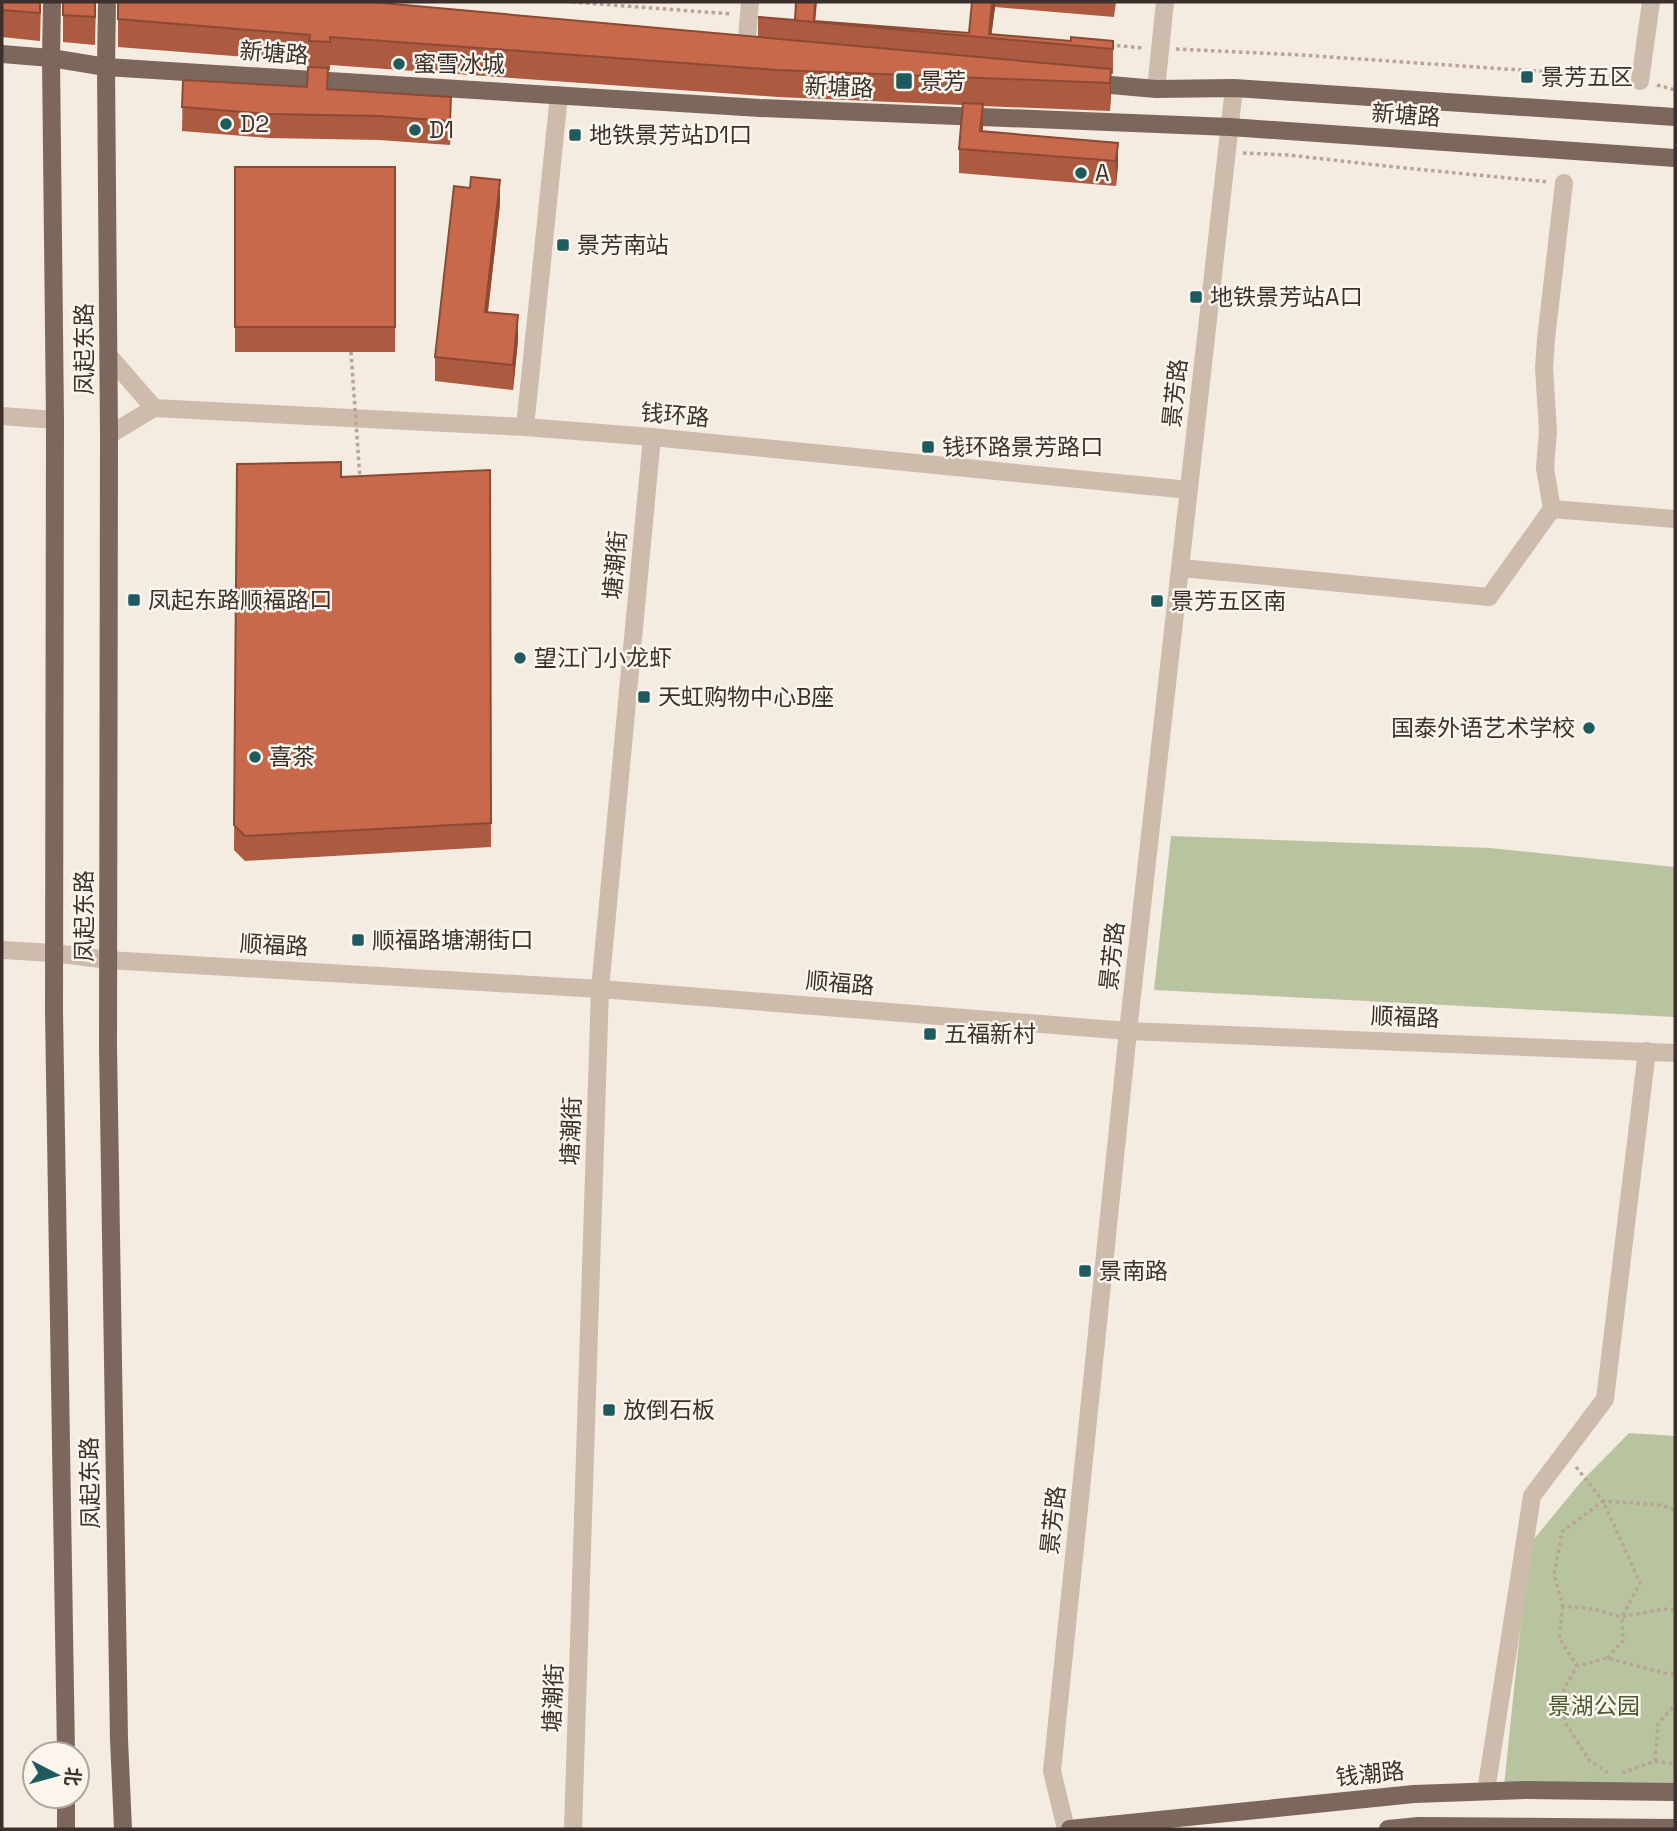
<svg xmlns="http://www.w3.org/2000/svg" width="1677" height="1831" viewBox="0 0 1677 1831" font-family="'Space Grotesk','Noto Sans SC',sans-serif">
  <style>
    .green { fill: #b8c4a0 }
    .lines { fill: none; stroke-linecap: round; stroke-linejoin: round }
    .path { stroke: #b9a596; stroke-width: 3.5; stroke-dasharray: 3.5 3.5; stroke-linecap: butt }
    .minor { stroke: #cdbbac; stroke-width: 18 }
    .major { stroke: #7d675c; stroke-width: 18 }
    .path-bridge { stroke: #b9a596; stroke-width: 3.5; stroke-dasharray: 3.5 3.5; stroke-linecap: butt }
    .wall { fill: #ac5a40 }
    .shaded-wall { fill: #8c4a34 }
    .building { fill: #c8694b; stroke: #8c4a34; stroke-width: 2 }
    .poi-dot { fill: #1f5a5e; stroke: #fbf5ee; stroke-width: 2.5 }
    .labels { text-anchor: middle; stroke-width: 5; stroke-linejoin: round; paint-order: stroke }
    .street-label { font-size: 23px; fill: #3b302b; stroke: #fbf5ee }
    .poi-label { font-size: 23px; fill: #3b302b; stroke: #fbf5ee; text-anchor: start }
    .park-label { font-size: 23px; fill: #4a5a2e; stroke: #fbf5ee }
  </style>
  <rect width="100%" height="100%" fill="#f4ebe1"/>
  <g class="green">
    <path d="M1171 836 1490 848 1675 867V1017L1154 990Z"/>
    <path d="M1629 1433 1675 1436V1791L1504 1786 1529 1545 1580 1483Z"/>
  </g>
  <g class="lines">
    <g class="path">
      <path d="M572 2 732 14"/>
      <path d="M1110 45 1144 48"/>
      <path d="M1176 49 1301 55 1623 77"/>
      <path d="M1657 85 1675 90"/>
      <path d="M1243 153 1288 155 1395 167 1549 182"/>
      <path d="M1576 1467 1603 1501 1661 1505 1675 1510"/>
      <path d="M1563 1606 1559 1638 1577 1666"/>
      <path d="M1607 1658 1623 1641 1622 1617 1640 1583 1603 1501 1562 1532 1554 1574 1563 1606 1594 1609 1622 1617 1663 1609 1675 1610"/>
      <path d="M1655 1761 1658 1723 1675 1705"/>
      <path d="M1608 1773 1589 1760 1565 1722 1564 1689 1577 1666 1607 1658 1664 1673 1675 1674"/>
      <path d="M1622 1773 1655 1761 1675 1764"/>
    </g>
    <g class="minor">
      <path d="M746 52 750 2"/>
      <path d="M1640 81 1651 2"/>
      <path d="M1156 89 1165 2"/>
      <path d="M108 355 154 408"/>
      <path d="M2 416 55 420"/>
      <path d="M525 427 559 95"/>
      <path d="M109 435 154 408 525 427 652 437 1189 490"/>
      <path d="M1552 509 1675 519"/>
      <path d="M1181 568 1489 597 1552 509 1545 468 1548 431 1544 368 1546 339 1564 183"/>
      <path d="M2 950 54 953 108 960 600 989 1128 1031 1675 1053"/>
      <path d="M1486 1791 1532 1496 1605 1399 1647 1051"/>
      <path d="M573 1829 600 989 652 437"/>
      <path d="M1066 1829 1052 1771 1128 1031 1234 88"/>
    </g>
    <g class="major">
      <path d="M52 2 51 58 55 420 54 1012 66 1754"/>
      <path d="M107 2 106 67 109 435 108 1046 119 1739 123 1829"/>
      <path d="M2 54 51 58 106 67 760 108 1230 127 1675 158"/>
      <path d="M1088 83 1156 89 1234 88 1675 117"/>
      <path d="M66 1796V1829"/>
      <path d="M1070 1829 1414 1794 1526 1790 1675 1792"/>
      <path d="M1388 1829 1419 1826 1675 1828"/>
    </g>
    <path class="path-bridge" d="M351 352 360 479"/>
  </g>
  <g class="wall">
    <path d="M2 2H41L40 41 2 37Z"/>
    <path d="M63 2H96L95 45 63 42Z"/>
    <path d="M118 2 758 37V17L969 33 972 2H1116L1114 17 995 7 991 35 1071 41H1113V74L1111 73 1110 111 983 106 982 131 1118 143 1116 186 959 173V149L963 105 778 97 330 65V70H328V89L451 121 450 145 379 140 269 138 182 131 183 80 307 87 309 62 118 47Z"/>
    <rect x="235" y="167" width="160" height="185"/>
    <path d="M500 204 488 312 518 340 513 390 435 381V357Z"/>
    <path d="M237 464 341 477 490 470 491 847 245 861 234 850Z"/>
  </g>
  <g class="shaded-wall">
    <path d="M815 2H817L815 23 814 22Z"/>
    <path d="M992 2H995V7L991 38H989Z"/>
    <path d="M1111 69V96L1110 111V83Z"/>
    <path d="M451 97V121L450 145V121Z"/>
    <path d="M983 104V128L981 150 980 131Z"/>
    <path d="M1118 143V167L1116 186V161Z"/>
    <path d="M500 180V204L485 336V312Z"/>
    <path d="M518 315V340L513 390V365Z"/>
  </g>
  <g class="building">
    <path d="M2 2H40V13L2 10Z"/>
    <path d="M63 2H95V17L63 15Z"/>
    <path d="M118 2H371L1111 69 1110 83 778 70 330 37V42L309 41 310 35 118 19Z"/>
    <path d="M796 2H815L814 21 969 33 972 2H992L989 34 1071 41V37L1113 41V49L758 17 795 20Z"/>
    <path d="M308 67 328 68 327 89 451 97 450 121 379 116 269 114 182 107 183 80 307 87Z"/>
    <path d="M963 103 983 104 980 131 1118 143 1116 161 959 149Z"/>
    <rect x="235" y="167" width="160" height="160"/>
    <path d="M471 177 500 180 485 312 518 315 513 365 435 357 454 186 470 188Z"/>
    <path d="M341 462V477L490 470 491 823 245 836 234 825 237 464Z"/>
  </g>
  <g class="poi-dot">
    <circle cx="399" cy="64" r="7"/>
    <rect x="1520" y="70" width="14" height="14" rx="3.5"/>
    <rect x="895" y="72" width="18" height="18" rx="3.5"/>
    <circle cx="226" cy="124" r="7"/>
    <circle cx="415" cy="130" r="7"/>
    <rect x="568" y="128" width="14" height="14" rx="3.5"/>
    <circle cx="1081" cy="173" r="7"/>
    <rect x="556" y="238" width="14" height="14" rx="3.5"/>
    <rect x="1189" y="290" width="14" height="14" rx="3.5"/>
    <rect x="921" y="440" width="14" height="14" rx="3.5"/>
    <rect x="127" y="593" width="14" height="14" rx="3.5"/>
    <rect x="1150" y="594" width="14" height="14" rx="3.5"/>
    <circle cx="520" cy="658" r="7"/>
    <rect x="637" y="690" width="14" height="14" rx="3.5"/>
    <circle cx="1589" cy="728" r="7"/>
    <circle cx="255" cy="757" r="7"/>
    <rect x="351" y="933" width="14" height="14" rx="3.5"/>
    <rect x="923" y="1027" width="14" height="14" rx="3.5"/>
    <rect x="1078" y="1264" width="14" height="14" rx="3.5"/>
    <rect x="602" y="1403" width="14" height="14" rx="3.5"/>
  </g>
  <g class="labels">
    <g class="street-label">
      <text transform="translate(274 53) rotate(4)" y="8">新塘路</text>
      <text transform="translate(839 87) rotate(2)" y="8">新塘路</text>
      <text transform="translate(1406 115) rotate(4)" y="8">新塘路</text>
      <text transform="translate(84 349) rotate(-90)" y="8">凤起东路</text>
      <text transform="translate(1175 393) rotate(-84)" y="8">景芳路</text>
      <text transform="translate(675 415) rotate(5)" y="8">钱环路</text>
      <text transform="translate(615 565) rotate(-85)" y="8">塘潮街</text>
      <text transform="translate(84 916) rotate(-90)" y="8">凤起东路</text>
      <text transform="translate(274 945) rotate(3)" y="8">顺福路</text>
      <text transform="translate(1112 956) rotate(-84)" y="8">景芳路</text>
      <text transform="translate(840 983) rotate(5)" y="8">顺福路</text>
      <text transform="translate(1405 1017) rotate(2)" y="8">顺福路</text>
      <text transform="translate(571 1131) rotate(-88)" y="8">塘潮街</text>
      <text transform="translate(90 1483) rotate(-91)" y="8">凤起东路</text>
      <text transform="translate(1053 1520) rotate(-84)" y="8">景芳路</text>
      <text transform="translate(553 1698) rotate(-88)" y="8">塘潮街</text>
      <text transform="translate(1370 1774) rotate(-6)" y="8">钱潮路</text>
    </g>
    <g class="poi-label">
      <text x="413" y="72">蜜雪冰城</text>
      <text x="1541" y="85">景芳五区</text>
      <text x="920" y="89">景芳</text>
      <text x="240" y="132">D2</text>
      <text x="429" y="138">D1</text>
      <text x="589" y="143">地铁景芳站D1口</text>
      <text x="1095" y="181">A</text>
      <text x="577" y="253">景芳南站</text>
      <text x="1210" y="305">地铁景芳站A口</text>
      <text x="942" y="455">钱环路景芳路口</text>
      <text x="148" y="608">凤起东路顺福路口</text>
      <text x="1171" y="609">景芳五区南</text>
      <text x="534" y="666">望江门小龙虾</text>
      <text x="658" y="705">天虹购物中心B座</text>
      <text x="1575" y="736" text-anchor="end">国泰外语艺术学校</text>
      <text x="269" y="765">喜茶</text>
      <text x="372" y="948">顺福路塘潮街口</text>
      <text x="944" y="1042">五福新村</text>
      <text x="1099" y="1279">景南路</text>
      <text x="623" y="1418">放倒石板</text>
    </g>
    <g class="park-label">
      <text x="1594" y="1714">景湖公园</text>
    </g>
  </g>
  <rect width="1677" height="1831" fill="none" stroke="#3b302b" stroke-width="7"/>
  <g transform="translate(56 1775) rotate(96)"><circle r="33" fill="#fbf5ee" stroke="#aea6a0" stroke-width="2"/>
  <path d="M0-5L12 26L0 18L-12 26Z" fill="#1f5a5e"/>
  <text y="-10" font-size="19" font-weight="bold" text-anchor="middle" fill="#3b302b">北</text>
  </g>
</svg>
